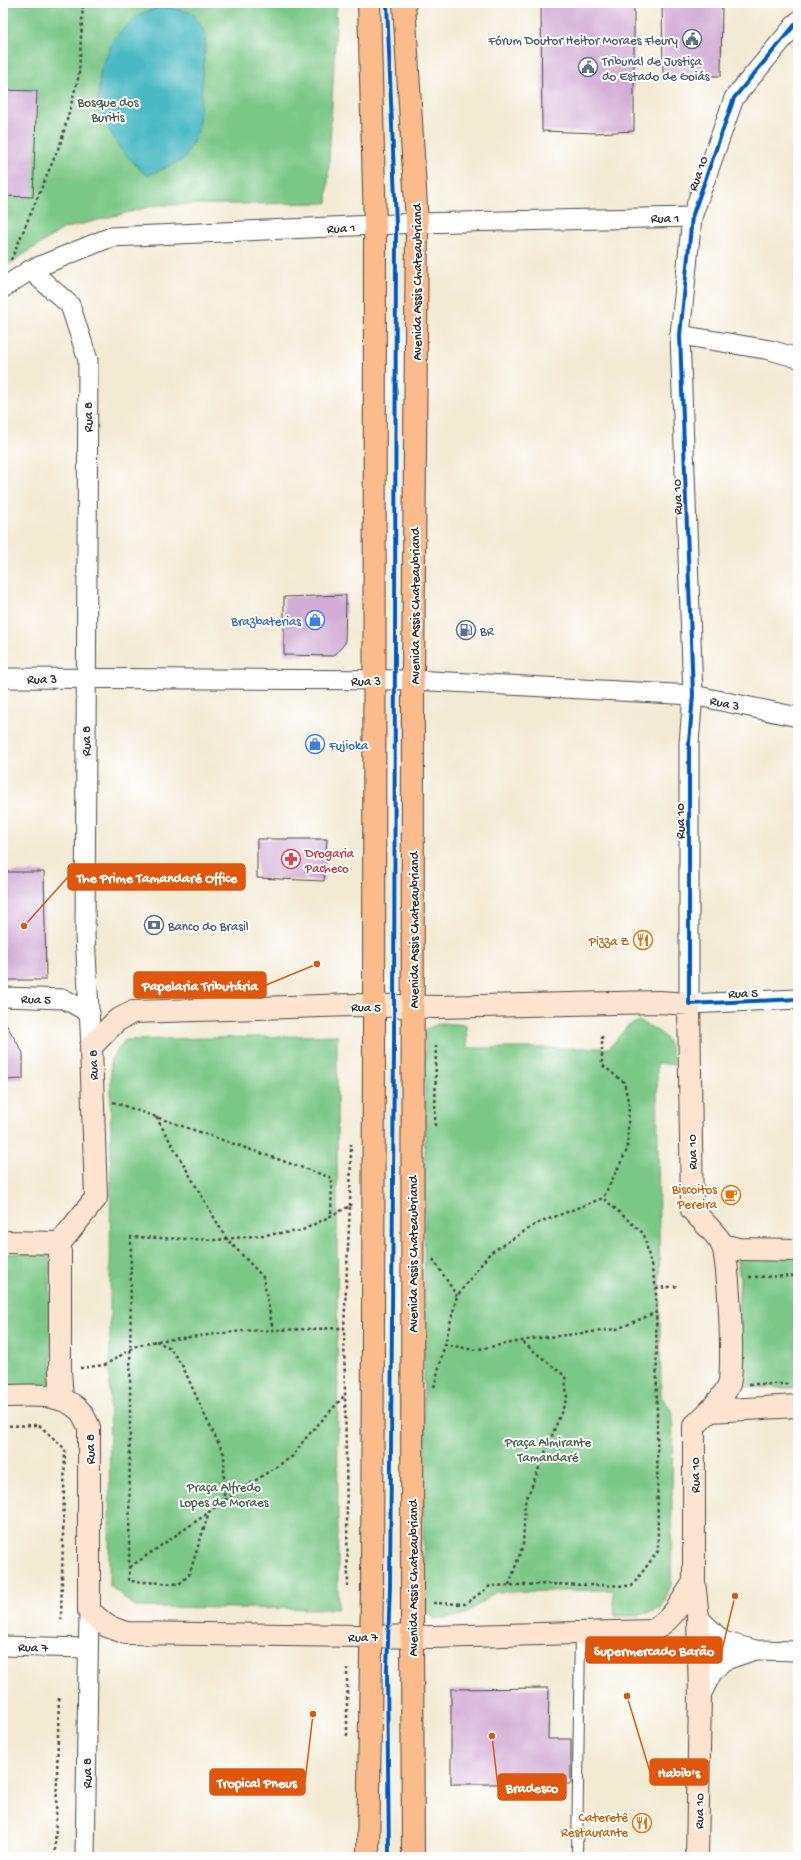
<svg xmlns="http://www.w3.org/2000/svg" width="801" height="1860" viewBox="0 0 801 1860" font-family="'Gochi Hand',sans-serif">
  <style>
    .green { fill: #7ac786; stroke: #527958 }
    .water { fill: #4ab9c3; stroke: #3a7277 }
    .building { fill: #d2acd5 }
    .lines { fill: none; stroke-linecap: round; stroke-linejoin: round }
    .lane-casing { stroke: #494844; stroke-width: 12 }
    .street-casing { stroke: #494844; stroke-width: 21 }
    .secondary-casing { stroke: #494844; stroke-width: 24 }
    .primary-casing { stroke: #494844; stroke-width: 24 }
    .path { stroke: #494844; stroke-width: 2.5; stroke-dasharray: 3 3; stroke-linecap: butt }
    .lane { stroke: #fff; stroke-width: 10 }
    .street { stroke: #fff; stroke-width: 19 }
    .secondary { stroke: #fde4d1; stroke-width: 22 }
    .primary { stroke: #fbbb8d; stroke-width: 22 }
    .cycleway-casing { stroke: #fff; stroke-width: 6 }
    .cycleway { stroke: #0057b8; stroke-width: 4 }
    .labels { text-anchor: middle; stroke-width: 4; stroke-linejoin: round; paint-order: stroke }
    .service-label { font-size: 13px; fill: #4e5e75; stroke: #fff; text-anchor: start }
    .park-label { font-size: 13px; fill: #47624b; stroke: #fff }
    .street-label { font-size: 13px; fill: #2b2b2b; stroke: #fff }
    .shop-label { font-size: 13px; fill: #366cbe; stroke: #fff; text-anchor: end }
    .health-label { font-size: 13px; fill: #be3a42; stroke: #fff; text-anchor: start }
    .food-label { font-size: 13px; fill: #c56008; stroke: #fff; text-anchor: end }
    .leader { fill: none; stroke: #df570e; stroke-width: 1.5 }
    .callout-dot { fill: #df570e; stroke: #fff; stroke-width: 1.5 }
    .callout { fill: #df570e; stroke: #df570e; stroke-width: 1.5 }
    .callout-label { font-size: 14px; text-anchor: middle; font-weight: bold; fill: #fff }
  </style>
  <rect width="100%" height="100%" fill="#fff"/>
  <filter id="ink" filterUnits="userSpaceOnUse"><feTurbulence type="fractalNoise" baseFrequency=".025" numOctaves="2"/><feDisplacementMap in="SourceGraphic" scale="8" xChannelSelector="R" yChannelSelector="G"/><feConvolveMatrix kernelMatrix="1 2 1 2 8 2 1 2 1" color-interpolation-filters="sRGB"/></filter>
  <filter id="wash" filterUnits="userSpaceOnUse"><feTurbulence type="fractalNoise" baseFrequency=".012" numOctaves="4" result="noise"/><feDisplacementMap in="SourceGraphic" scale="16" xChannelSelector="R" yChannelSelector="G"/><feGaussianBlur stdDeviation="0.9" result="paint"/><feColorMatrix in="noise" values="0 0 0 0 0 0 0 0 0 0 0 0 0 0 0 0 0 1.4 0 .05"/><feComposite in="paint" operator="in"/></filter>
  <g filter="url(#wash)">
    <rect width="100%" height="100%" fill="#f3ead4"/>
    <g class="green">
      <path d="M3 3H337L327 203 157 205 63 229 3 268Z"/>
      <path d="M639 1021C664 1033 670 1037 674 1065L657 1063 661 1396 673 1412 671 1585 661 1609 637 1616H615L613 1590 496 1592 462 1616 435 1619 423 1609 425 1029 442 1023 466 1025 467 1048H609L628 1026Z"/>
      <path d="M337 1035 338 1609 135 1607 109 1585 111 1059 125 1040Z"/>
      <path d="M42 1253 50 1255 52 1386 3 1385V1254Z"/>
      <path d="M736 1255H798V1388L732 1387 735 1367 740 1279Z"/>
    </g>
    <path class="water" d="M162 6 193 13 206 35 198 132 183 160 147 176 121 150 98 110 100 73 114 38 139 15Z"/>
    <g id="blocks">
      <g class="building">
        <path d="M541 3H634V131L597 133 542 131Z"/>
        <path d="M662 3H722L721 76H663Z"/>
        <path d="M3 90 37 91 33 197 3 196Z"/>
        <path d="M346 595 345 643 334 656 284 655V597Z"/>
        <path d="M257 839H327L324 881 257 878Z"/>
        <path d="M3 872H44L46 980H3Z"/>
        <path d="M3 1019 23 1053V1079L3 1080Z"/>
        <path d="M549 1688 548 1739H571V1784H451V1689Z"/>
      </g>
    </g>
  </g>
  <g filter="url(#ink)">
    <use href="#blocks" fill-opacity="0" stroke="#494844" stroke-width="1"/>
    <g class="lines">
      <g class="lane-casing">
        <path id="lane" d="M577 1857 580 1632"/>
      </g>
      <g class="street-casing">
        <g id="street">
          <path d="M798 21 734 98 692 217 680 335 693 695 689 743V1004L798 999"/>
          <path d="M30 270 70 305 88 360 85 935 91 1047"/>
          <path d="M3 288 30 270 111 237 417 223 692 217"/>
          <path d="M680 335 770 350 798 358"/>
          <path d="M3 678 413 680 693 695 798 717"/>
          <path d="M3 997 64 999 90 1013"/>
          <path d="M698 1617 723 1641 755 1650 798 1651"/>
          <path d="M3 1646 87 1648"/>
          <path d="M700 1697 712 1673 723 1661 755 1650"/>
          <path d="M85 1857 89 1611"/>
        </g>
      </g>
      <g class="secondary-casing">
        <g id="secondary">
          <path d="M3 1242 60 1243"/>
          <path d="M722 1245 738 1249 798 1250"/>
          <path d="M3 1396C28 1396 58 1391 78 1409 83 1413 86 1421 89 1427V1611L107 1626 126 1633 432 1637 651 1631C673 1620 681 1602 694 1582"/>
          <path d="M62 1399 60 1370V1243L96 1198 91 1047 116 1021 133 1012 353 1005 436 1007 659 1002 689 1004 692 1210C701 1220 716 1233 722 1244 729 1257 734 1370 729 1384 724 1397 705 1416 694 1426V1582L698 1617 700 1697 697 1857"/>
          <path d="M710 1411 798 1406"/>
        </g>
      </g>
      <g class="primary-casing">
        <g id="primary">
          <path d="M404 3 417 223 413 680 412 1636 413 1857"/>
          <path d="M368 1857 372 1587 374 1046 375 226 369 3"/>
        </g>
      </g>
      <g class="path">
        <path d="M11 260 61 142 79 75 83 3"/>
        <path d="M602 1036V1065L624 1082 629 1105 627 1150 603 1198"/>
        <path d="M113 1102 332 1178 331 1216"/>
        <path d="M156 1117 226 1238 263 1277 273 1330"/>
        <path d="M435 1126 436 1046"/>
        <path d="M350 1206 351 1144"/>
        <path d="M433 1259 457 1296"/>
        <path d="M749 1277 798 1276"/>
        <path d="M156 1341 170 1348 183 1367 206 1418 224 1454V1500L209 1512 189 1575 179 1584 129 1581 131 1237 216 1240 301 1231 350 1206 344 1328 348 1586"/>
        <path d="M444 1344 474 1350 532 1339 617 1329 657 1312"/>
        <path d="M80 1368 105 1365 136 1346 156 1341 242 1331 344 1328"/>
        <path d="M749 1384H790"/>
        <path d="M434 1387 457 1296 490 1253 536 1224 603 1198 644 1234 656 1288 679 1286"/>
        <path d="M3 1426 39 1425 65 1449 61 1620"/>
        <path d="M225 1500 293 1456 304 1440 345 1395"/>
        <path d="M130 1567 208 1513"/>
        <path d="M509 1585 523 1545 525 1503 567 1398 565 1376 521 1341"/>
        <path d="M433 1603 465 1604 490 1586 549 1584 632 1586 658 1551 656 1288"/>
        <path d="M347 1736V1668"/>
        <path d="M55 1857 59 1695"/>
      </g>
      <use href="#lane" class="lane"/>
      <use href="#street" class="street"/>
      <use href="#secondary" class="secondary"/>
      <use href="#primary" class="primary"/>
      <g class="cycleway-casing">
        <g id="cycleway">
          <path d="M387 3 396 224 394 1046 390 1587 387 1669 389 1857"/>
          <path d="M798 21 734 98 692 217 680 335 693 695 689 743V1004L798 999"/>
        </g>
      </g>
      <use href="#cycleway" class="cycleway"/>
    </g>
  </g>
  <defs>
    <g id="civic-ring" transform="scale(1)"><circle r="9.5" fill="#fff" stroke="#5c6f8a" stroke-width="1.5"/><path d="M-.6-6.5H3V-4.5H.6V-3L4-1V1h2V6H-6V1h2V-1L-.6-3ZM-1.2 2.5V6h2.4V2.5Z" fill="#5c6f8a"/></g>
    <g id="shop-ring" transform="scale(1)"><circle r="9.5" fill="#fff" stroke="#3f7fe0" stroke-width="1.5"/><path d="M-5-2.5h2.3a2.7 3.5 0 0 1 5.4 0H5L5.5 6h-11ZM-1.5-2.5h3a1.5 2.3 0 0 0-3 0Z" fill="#3f7fe0"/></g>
    <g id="fuel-ring" transform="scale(1)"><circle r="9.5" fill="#fff" stroke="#5c6f8a" stroke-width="1.5"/><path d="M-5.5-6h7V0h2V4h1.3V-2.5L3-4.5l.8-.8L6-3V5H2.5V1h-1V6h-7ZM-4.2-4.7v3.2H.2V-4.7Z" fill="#5c6f8a"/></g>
    <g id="pharmacy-ring" transform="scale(1)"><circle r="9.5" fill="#fff" stroke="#e0444e" stroke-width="1.5"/><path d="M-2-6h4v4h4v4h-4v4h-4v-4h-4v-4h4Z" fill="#e0444e"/></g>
    <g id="bank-ring" transform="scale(1)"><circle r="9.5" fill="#fff" stroke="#5c6f8a" stroke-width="1.5"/><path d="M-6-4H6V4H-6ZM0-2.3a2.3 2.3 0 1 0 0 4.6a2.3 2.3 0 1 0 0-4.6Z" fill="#5c6f8a"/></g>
    <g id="restaurant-ring" transform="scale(1)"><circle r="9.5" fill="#fff" stroke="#e8710a" stroke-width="1.5"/><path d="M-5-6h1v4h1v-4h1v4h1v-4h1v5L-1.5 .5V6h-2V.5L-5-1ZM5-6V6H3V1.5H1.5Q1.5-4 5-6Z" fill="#e8710a"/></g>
    <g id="cafe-ring" transform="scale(1)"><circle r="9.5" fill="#fff" stroke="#e8710a" stroke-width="1.5"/><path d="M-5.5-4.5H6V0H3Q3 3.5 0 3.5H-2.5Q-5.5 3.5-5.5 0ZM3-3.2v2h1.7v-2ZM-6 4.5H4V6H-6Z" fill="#e8710a"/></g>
  </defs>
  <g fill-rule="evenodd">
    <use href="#civic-ring" x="692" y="39"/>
    <use href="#civic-ring" x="588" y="67"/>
    <use href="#shop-ring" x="315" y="620"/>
    <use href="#fuel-ring" x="466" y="630"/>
    <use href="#shop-ring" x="315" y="744"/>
    <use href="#pharmacy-ring" x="291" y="859"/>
    <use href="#bank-ring" x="154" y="925"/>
    <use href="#restaurant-ring" x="643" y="940"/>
    <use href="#cafe-ring" x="731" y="1195"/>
    <use href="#restaurant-ring" x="642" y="1823"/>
  </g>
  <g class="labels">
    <g class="service-label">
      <text x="678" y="44" text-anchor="end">Fórum Doutor Heitor Moraes Fleury</text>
      <text x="602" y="65">Tribunal de Justiça<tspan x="602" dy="15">do Estado de Goiás</tspan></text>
      <text x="480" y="635">BR</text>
      <text x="168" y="930">Banco do Brasil</text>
    </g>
    <g class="park-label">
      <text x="108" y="106">Bosque dos<tspan x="108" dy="15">Buritis</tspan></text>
      <text x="548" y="1446">Praça Almirante<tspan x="548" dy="15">Tamandaré</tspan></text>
      <text x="224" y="1491">Praça Alfredo<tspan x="224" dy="15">Lopes de Moraes</tspan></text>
    </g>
    <g class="street-label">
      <text transform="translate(697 173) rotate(-70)" y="5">Rua 10</text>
      <text x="665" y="222">Rua 1</text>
      <text transform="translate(341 227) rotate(-3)" y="5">Rua 1</text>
      <text transform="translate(416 282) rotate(-90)" y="5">Avenida Assis Chateaubriand</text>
      <text transform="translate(87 417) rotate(-90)" y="5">Rua 8</text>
      <text transform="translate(676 497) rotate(-92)" y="5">Rua 10</text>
      <text transform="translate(414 606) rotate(-90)" y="5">Avenida Assis Chateaubriand</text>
      <text x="42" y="683">Rua 3</text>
      <text x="366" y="685">Rua 3</text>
      <text transform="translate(725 702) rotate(12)" y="5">Rua 3</text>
      <text transform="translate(85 741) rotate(-90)" y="5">Rua 8</text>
      <text transform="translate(679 821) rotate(-90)" y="5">Rua 10</text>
      <text transform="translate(413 930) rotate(-90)" y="5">Avenida Assis Chateaubriand</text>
      <text transform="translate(743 992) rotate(-2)" y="5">Rua 5</text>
      <text transform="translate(36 998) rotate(2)" y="5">Rua 5</text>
      <text transform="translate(366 1006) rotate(1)" y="5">Rua 5</text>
      <text transform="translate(92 1065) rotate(-92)" y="5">Rua 8</text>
      <text transform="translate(691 1152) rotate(-91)" y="5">Rua 10</text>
      <text transform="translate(412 1254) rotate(-90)" y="5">Avenida Assis Chateaubriand</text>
      <text transform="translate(89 1449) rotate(-90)" y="5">Rua 8</text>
      <text transform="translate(694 1475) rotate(-90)" y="5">Rua 10</text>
      <text transform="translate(412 1578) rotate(-90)" y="5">Avenida Assis Chateaubriand</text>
      <text transform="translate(363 1636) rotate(-1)" y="5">Rua 7</text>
      <text transform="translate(33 1646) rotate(1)" y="5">Rua 7</text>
      <text transform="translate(86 1773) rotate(-90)" y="5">Rua 8</text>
      <text transform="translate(698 1811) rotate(-89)" y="5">Rua 10</text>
    </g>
    <g class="shop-label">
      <text x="301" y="625">Brazbaterias</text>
      <text x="329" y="749" text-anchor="start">Fujioka</text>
    </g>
    <g class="health-label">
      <text x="305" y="857">Drogaria<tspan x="305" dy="15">Pacheco</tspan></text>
    </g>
    <g class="food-label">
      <text x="629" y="945">Pizza Z</text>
      <text x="717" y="1193">Biscoitos<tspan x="717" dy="15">Pereira</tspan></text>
      <text x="628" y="1821">Cateretê<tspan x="628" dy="15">Restaurante</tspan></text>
    </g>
  </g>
  <path class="leader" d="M24 926L68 877M317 964L266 985M735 1596L722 1650M627 1696L650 1772M313 1714L305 1782M492 1736L498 1787"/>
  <g class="callout-dot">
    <circle cx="24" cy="926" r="4"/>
    <circle cx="317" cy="964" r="4"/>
    <circle cx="735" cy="1596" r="4"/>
    <circle cx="627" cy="1696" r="4"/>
    <circle cx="313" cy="1714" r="4"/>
    <circle cx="492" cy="1736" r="4"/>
  </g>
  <g class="callout">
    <rect x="68" y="864" width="177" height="26" rx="4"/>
    <rect x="134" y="972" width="132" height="26" rx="4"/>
    <rect x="586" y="1637" width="136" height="26" rx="4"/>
    <rect x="650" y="1759" width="58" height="26" rx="4"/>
    <rect x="210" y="1769" width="95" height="26" rx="4"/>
    <rect x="498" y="1774" width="68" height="26" rx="4"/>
  </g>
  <g class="callout-label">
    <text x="157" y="882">The Prime Tamandaré Office</text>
    <text x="200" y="990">Papelaria Tributária</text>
    <text x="654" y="1655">Supermercado Barão</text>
    <text x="679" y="1777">Habib's</text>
    <text x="257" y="1787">Tropical Pneus</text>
    <text x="532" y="1792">Bradesco</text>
  </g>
  <rect width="801" height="1860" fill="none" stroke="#fff" stroke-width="16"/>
</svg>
